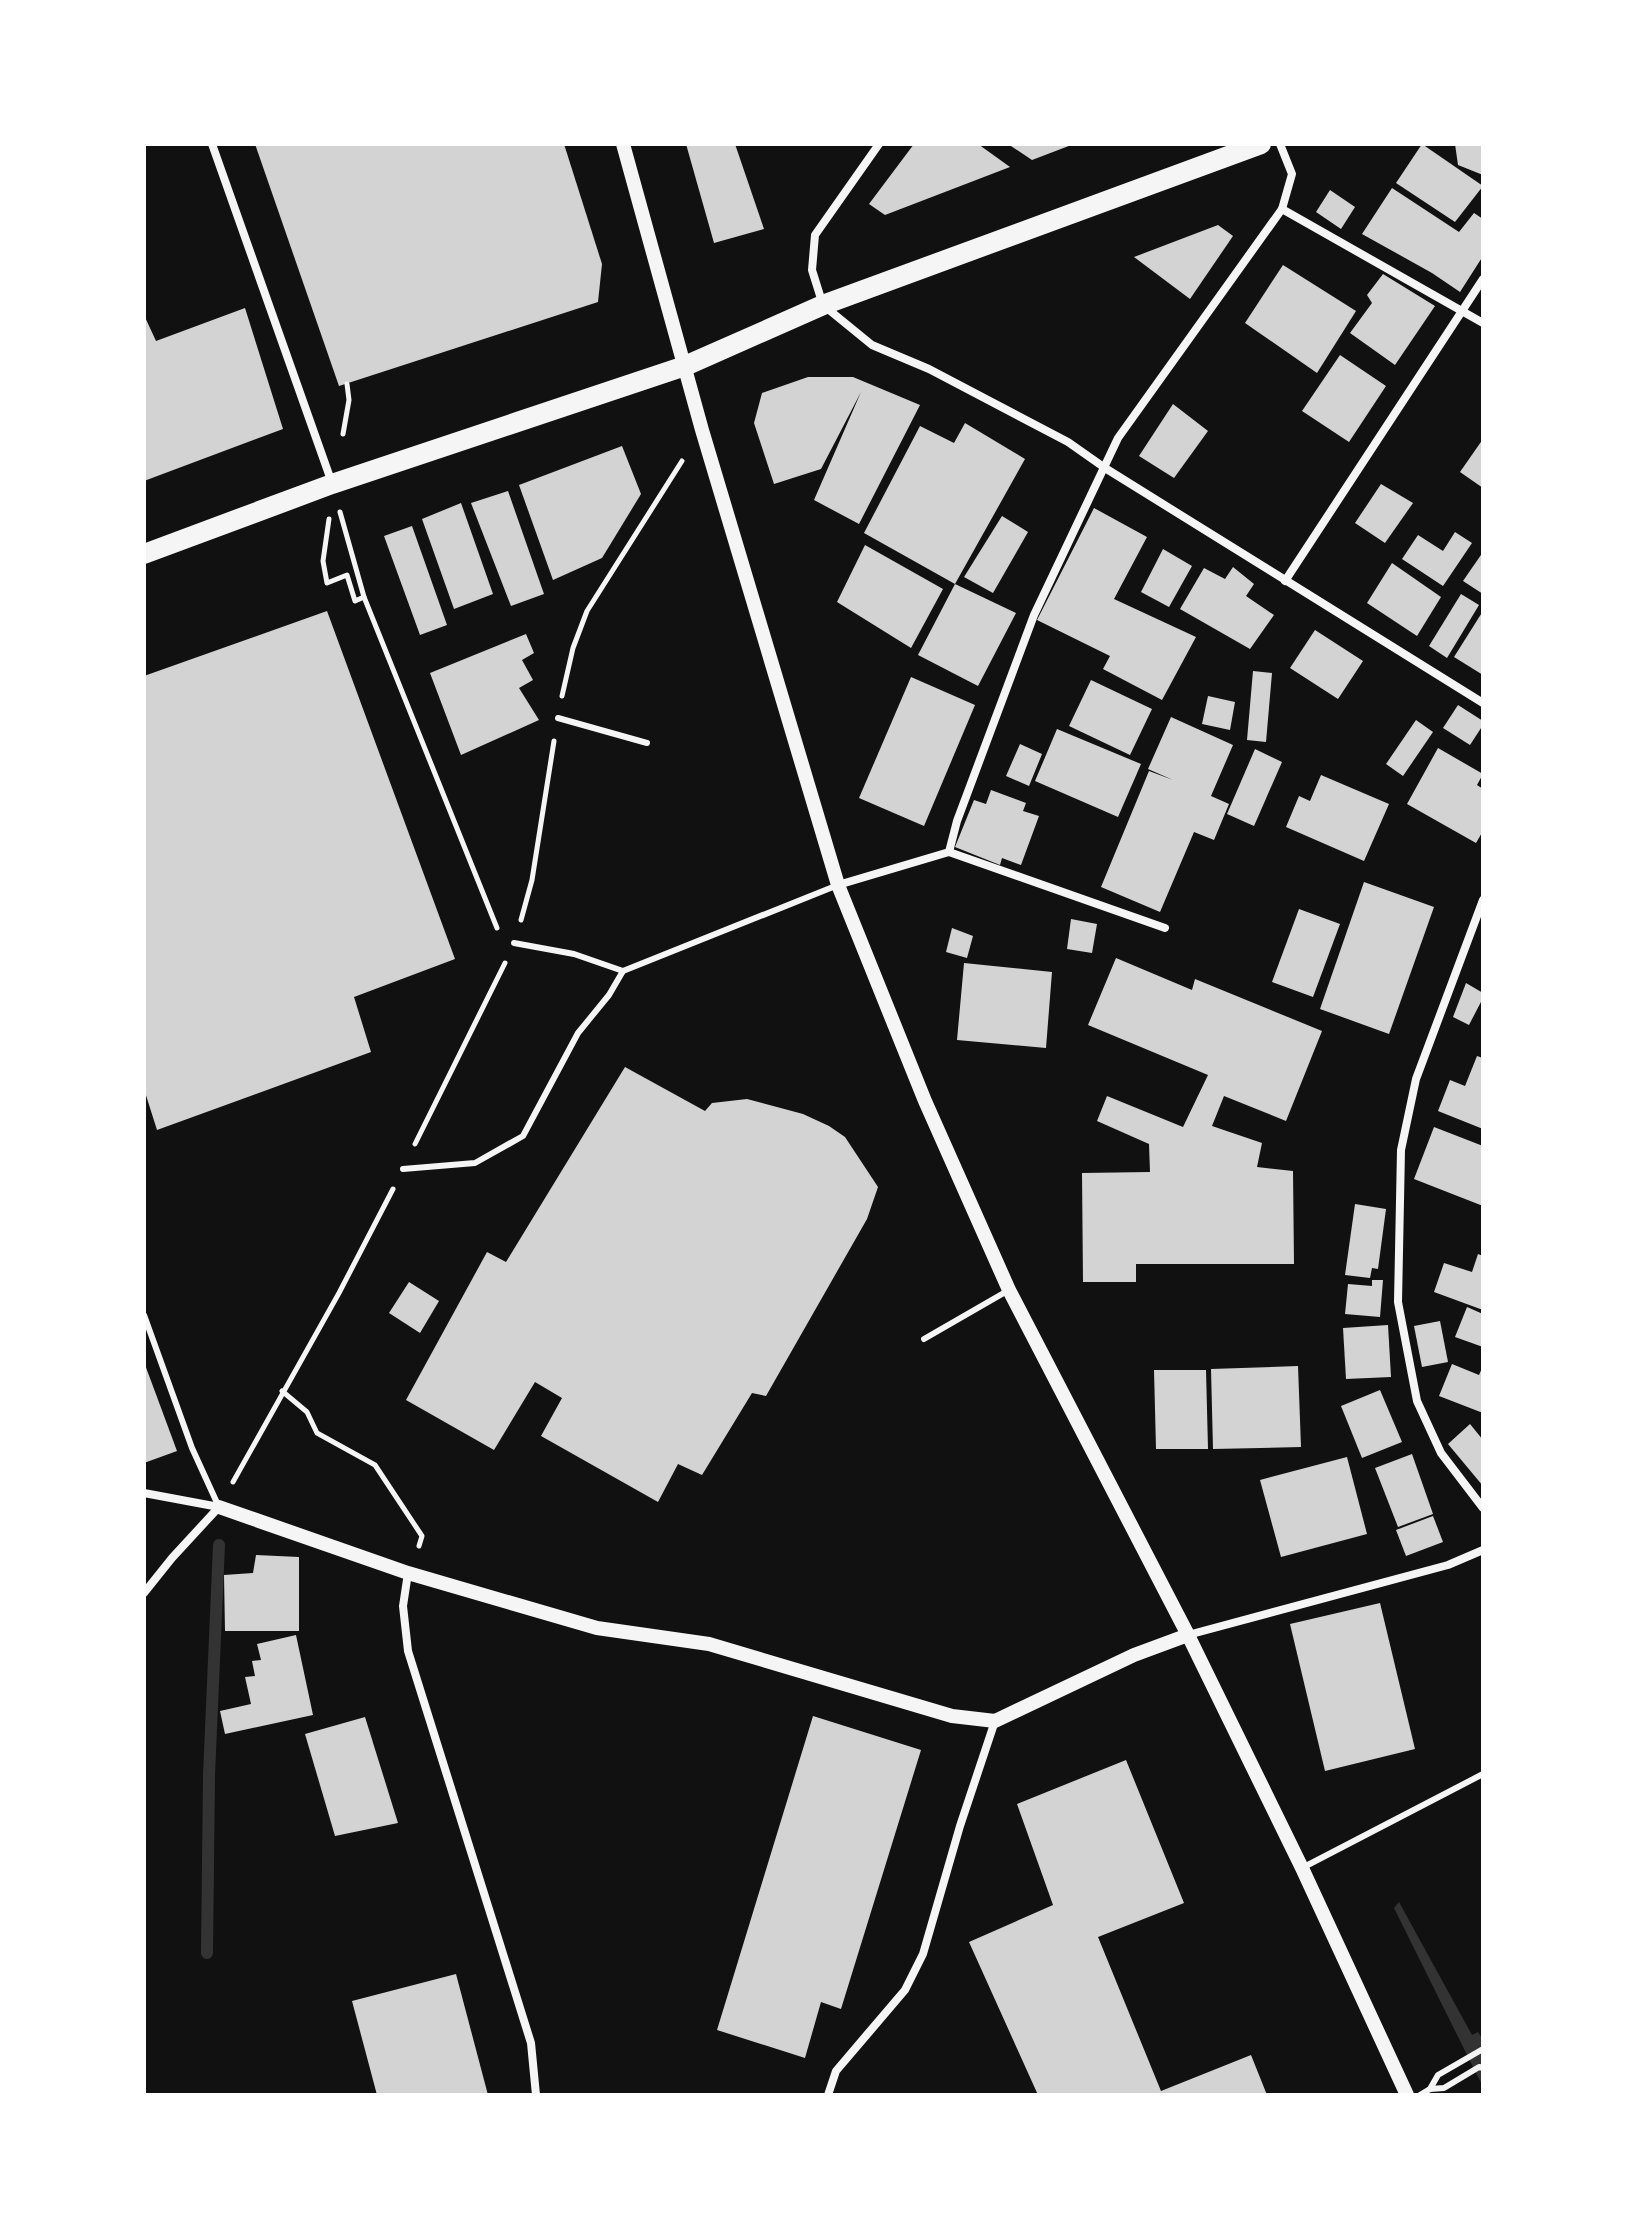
<svg xmlns="http://www.w3.org/2000/svg" width="1627" height="2239" viewBox="0 0 1627 2239" font-family="Commissioner,sans-serif">
  <style>
    .water { fill: #333 }
    .lines { fill: none; stroke-linecap: round; stroke-linejoin: round }
    .stream { stroke: #333; stroke-width: 12 }
    .building { fill: #d3d3d3 }
    .path { stroke: #f5f5f5; stroke-width: 5 }
    .service { stroke: #f5f5f5; stroke-width: 6 }
    .minor { stroke: #f5f5f5; stroke-width: 8 }
    .tertiary { stroke: #f5f5f5; stroke-width: 14 }
    .primary { stroke: #f5f5f5; stroke-width: 20 }
  </style>
  <rect width="100%" height="100%" fill="#111"/>
  <path class="water" d="M1399 1902 1472 2035 1478 2032 1483 2040V2087L1394 1908Z"/>
  <g class="lines">
    <path class="stream" d="M207 1953 209 1775 219 1545"/>
  </g>
  <g class="building">
    <path d="M255 144H564L602 264 598 302 339 386Z"/>
    <path d="M686 144H735L764 229 714 243Z"/>
    <path d="M914 144H978L1010 167 885 215 869 204Z"/>
    <path d="M1008 144H1074L1032 160Z"/>
    <path d="M1422 144 1483 186 1455 222 1396 183Z"/>
    <path d="M1455 144H1483V175L1458 165Z"/>
    <path d="M1392 188 1459 232 1474 213 1483 219V256L1460 292 1432 273 1362 234Z"/>
    <path d="M1330 190 1355 207 1341 229 1316 212Z"/>
    <path d="M1218 225 1233 236 1190 299 1134 257Z"/>
    <path d="M1283 265 1356 311 1317 373 1245 323Z"/>
    <path d="M1383 274 1435 306 1395 365 1350 333 1372 303 1367 295Z"/>
    <path d="M245 308 283 429 144 481V315L156 341Z"/>
    <path d="M1340 355 1386 386 1349 442 1302 411Z"/>
    <path d="M808 377H853L920 405 859 524 814 500 861 392 821 469 774 484 754 423 762 393Z"/>
    <path d="M1173 404 1208 431 1174 478 1139 456Z"/>
    <path d="M965 423 1025 459 955 584 864 533 920 426 954 443Z"/>
    <path d="M1483 439V488L1460 472Z"/>
    <path d="M622 446 641 494 602 558 553 580 519 485Z"/>
    <path d="M1381 484 1413 503 1385 543 1355 523Z"/>
    <path d="M508 491 544 594 511 606 471 503Z"/>
    <path d="M461 503 493 594 454 609 422 519Z"/>
    <path d="M1094 508 1147 537 1114 599 1196 637 1162 700 1103 669 1110 656 1037 620Z"/>
    <path d="M1002 516 1028 532 993 593 964 577Z"/>
    <path d="M412 526 447 625 420 635 384 536Z"/>
    <path d="M1455 532 1472 543 1443 586 1402 559 1418 535 1443 551Z"/>
    <path d="M865 545 943 589 911 648 837 602Z"/>
    <path d="M1163 549 1192 566 1169 607 1141 592Z"/>
    <path d="M1483 552V594L1463 581Z"/>
    <path d="M1392 563 1441 597 1417 636 1367 603Z"/>
    <path d="M1233 567 1254 584 1246 596 1274 615 1250 649 1180 609 1204 568 1225 579Z"/>
    <path d="M955 584 1016 613 978 686 918 655Z"/>
    <path d="M1461 594 1479 605 1447 658 1429 646Z"/>
    <path d="M327 611 455 959 354 997 371 1052 157 1130 144 1089V676Z"/>
    <path d="M1483 611V675L1454 657Z"/>
    <path d="M1315 630 1363 661 1338 699 1290 668Z"/>
    <path d="M526 634 534 653 522 660 533 680 519 688 539 720 461 755 430 673Z"/>
    <path d="M1253 671 1272 673 1266 742 1247 740Z"/>
    <path d="M911 677 975 705 924 826 859 798Z"/>
    <path d="M1091 680 1152 709 1130 755 1069 726Z"/>
    <path d="M1208 696 1235 702 1230 730 1202 724Z"/>
    <path d="M1458 705 1483 721V725L1470 745 1443 728Z"/>
    <path d="M1171 717 1233 745 1211 796 1229 804 1214 840 1194 832 1160 912 1101 887 1149 771 1173 780 1148 769Z"/>
    <path d="M1416 720 1433 732 1403 776 1386 764Z"/>
    <path d="M1057 729 1141 764 1118 817 1035 781Z"/>
    <path d="M1020 744 1042 754 1029 786 1006 776Z"/>
    <path d="M1438 748 1483 774 1477 785 1483 789V831L1476 843 1407 804Z"/>
    <path d="M1255 749 1282 762 1254 826 1227 814Z"/>
    <path d="M1321 775 1389 804 1364 861 1286 827 1299 796 1310 801Z"/>
    <path d="M991 790 1026 803 1023 811 1039 816 1021 865 1002 858 1000 865 955 847 974 800 986 804Z"/>
    <path d="M1364 882 1434 907 1389 1034 1320 1009Z"/>
    <path d="M1299 909 1340 924 1313 997 1272 982Z"/>
    <path d="M1071 919 1097 924 1092 953 1067 949Z"/>
    <path d="M952 928 973 936 967 958 946 952Z"/>
    <path d="M1116 958 1192 990 1195 979 1322 1031 1286 1121 1224 1096 1212 1126 1262 1143 1257 1167 1293 1171 1294 1264H1136V1282H1083L1082 1173 1150 1172 1149 1144 1097 1121 1107 1096 1183 1127 1208 1075 1088 1025Z"/>
    <path d="M964 963 1052 972 1046 1048 957 1040Z"/>
    <path d="M1466 983 1483 993V998L1469 1025 1453 1017Z"/>
    <path d="M1477 1056 1483 1058V1129L1438 1111 1450 1080 1465 1086Z"/>
    <path d="M625 1067 705 1111 712 1103 747 1099 803 1114 829 1126 845 1137 878 1187 867 1219 766 1396 752 1393 702 1475 678 1464 658 1502 541 1436 562 1398 535 1382 494 1450 406 1400 487 1252 506 1262Z"/>
    <path d="M1434 1127 1483 1146V1206L1414 1179Z"/>
    <path d="M1355 1204 1386 1209 1378 1269 1372 1268 1370 1278 1345 1275Z"/>
    <path d="M1478 1254 1483 1256V1310L1434 1292 1444 1263 1472 1272Z"/>
    <path d="M1372 1280H1383L1380 1317 1345 1314 1348 1284 1372 1286Z"/>
    <path d="M409 1282 439 1301 420 1333 389 1313Z"/>
    <path d="M1467 1307 1483 1314V1347L1455 1337Z"/>
    <path d="M1440 1321 1448 1362 1422 1367 1414 1326Z"/>
    <path d="M1388 1325 1391 1377 1346 1379 1343 1328Z"/>
    <path d="M144 1362 177 1451 144 1463Z"/>
    <path d="M1452 1364 1479 1375 1483 1366V1413L1439 1396Z"/>
    <path d="M1298 1366 1301 1447 1213 1449 1211 1369Z"/>
    <path d="M1154 1370H1206L1208 1449H1156Z"/>
    <path d="M1380 1390 1402 1442 1362 1458 1341 1406Z"/>
    <path d="M1470 1424 1483 1440V1486L1448 1444Z"/>
    <path d="M1412 1454 1433 1514 1398 1527 1375 1468Z"/>
    <path d="M1347 1457 1367 1534 1281 1557 1260 1480Z"/>
    <path d="M1433 1516 1443 1542 1406 1556 1396 1530Z"/>
    <path d="M256 1555 299 1557V1631H225L224 1575 253 1573Z"/>
    <path d="M1380 1603 1415 1749 1325 1771 1290 1624Z"/>
    <path d="M296 1635 313 1715 225 1734 220 1711 251 1704 245 1677 255 1676 252 1661 261 1660 257 1644Z"/>
    <path d="M813 1716 921 1750 841 2009 821 2002 805 2058 717 2030Z"/>
    <path d="M365 1717 398 1823 335 1836 305 1734Z"/>
    <path d="M1126 1760 1184 1903 1098 1937 1161 2091 1251 2055 1267 2095H1038L969 1942 1053 1905 1017 1804Z"/>
    <path d="M456 1974 488 2095H377L352 2001Z"/>
  </g>
  <g class="lines">
    <g class="path">
      <path d="M343 434 349 400 347 384"/>
      <path d="M340 512 364 597 497 928"/>
      <path d="M329 519 323 561 327 583 347 575 355 601 364 597"/>
      <path d="M562 696 573 648 587 611 682 461"/>
      <path d="M521 920 532 880 554 741"/>
      <path d="M415 1144 505 963"/>
      <path d="M282 1391 307 1412 317 1433 375 1465 422 1536 419 1546"/>
      <path d="M233 1482 339 1293 393 1189"/>
    </g>
    <g class="service">
      <path d="M558 718 647 743"/>
      <path d="M623 971 838 885"/>
      <path d="M403 1169 475 1163 523 1136 578 1033 609 995 623 971 574 954 514 943"/>
      <path d="M144 1315 192 1448 218 1505"/>
      <path d="M924 1339 1009 1290"/>
      <path d="M1302 1868 1483 1774"/>
      <path d="M1430 2089 1438 2075 1483 2049"/>
      <path d="M1420 2095 1430 2089 1444 2088 1479 2067 1483 2068"/>
    </g>
    <g class="minor">
      <path d="M212 144 332 483"/>
      <path d="M879 144 815 235 812 270 823 305 872 345 929 369 1068 442 1105 468 1483 703"/>
      <path d="M1282 209 1483 323"/>
      <path d="M1285 581 1483 279"/>
      <path d="M949 852 1165 928"/>
      <path d="M838 885 949 852 957 821 1034 615 1118 438 1282 209 1292 174 1280 144"/>
      <path d="M1483 900 1416 1079 1401 1150 1398 1302 1417 1401 1441 1453 1483 1508"/>
      <path d="M144 1493 219 1507"/>
      <path d="M408 1573 403 1606 408 1651 531 2043 536 2095"/>
      <path d="M144 1593 172 1558 219 1507"/>
      <path d="M1188 1635 1448 1565 1483 1550"/>
      <path d="M828 2095 836 2071 905 1990 923 1954 960 1826 995 1721"/>
    </g>
    <g class="tertiary">
      <path d="M623 144 702 430 838 885 925 1101 1009 1290 1188 1635 1302 1868 1407 2095"/>
      <path d="M219 1507 408 1573 597 1628 709 1644 952 1716 995 1721 1134 1655 1188 1635"/>
    </g>
    <path class="primary" d="M144 554 332 484 685 366 823 305 1261 144"/>
  </g>
  <rect width="1627" height="2239" fill="none" stroke="#ffffff" stroke-width="292"/>
</svg>
